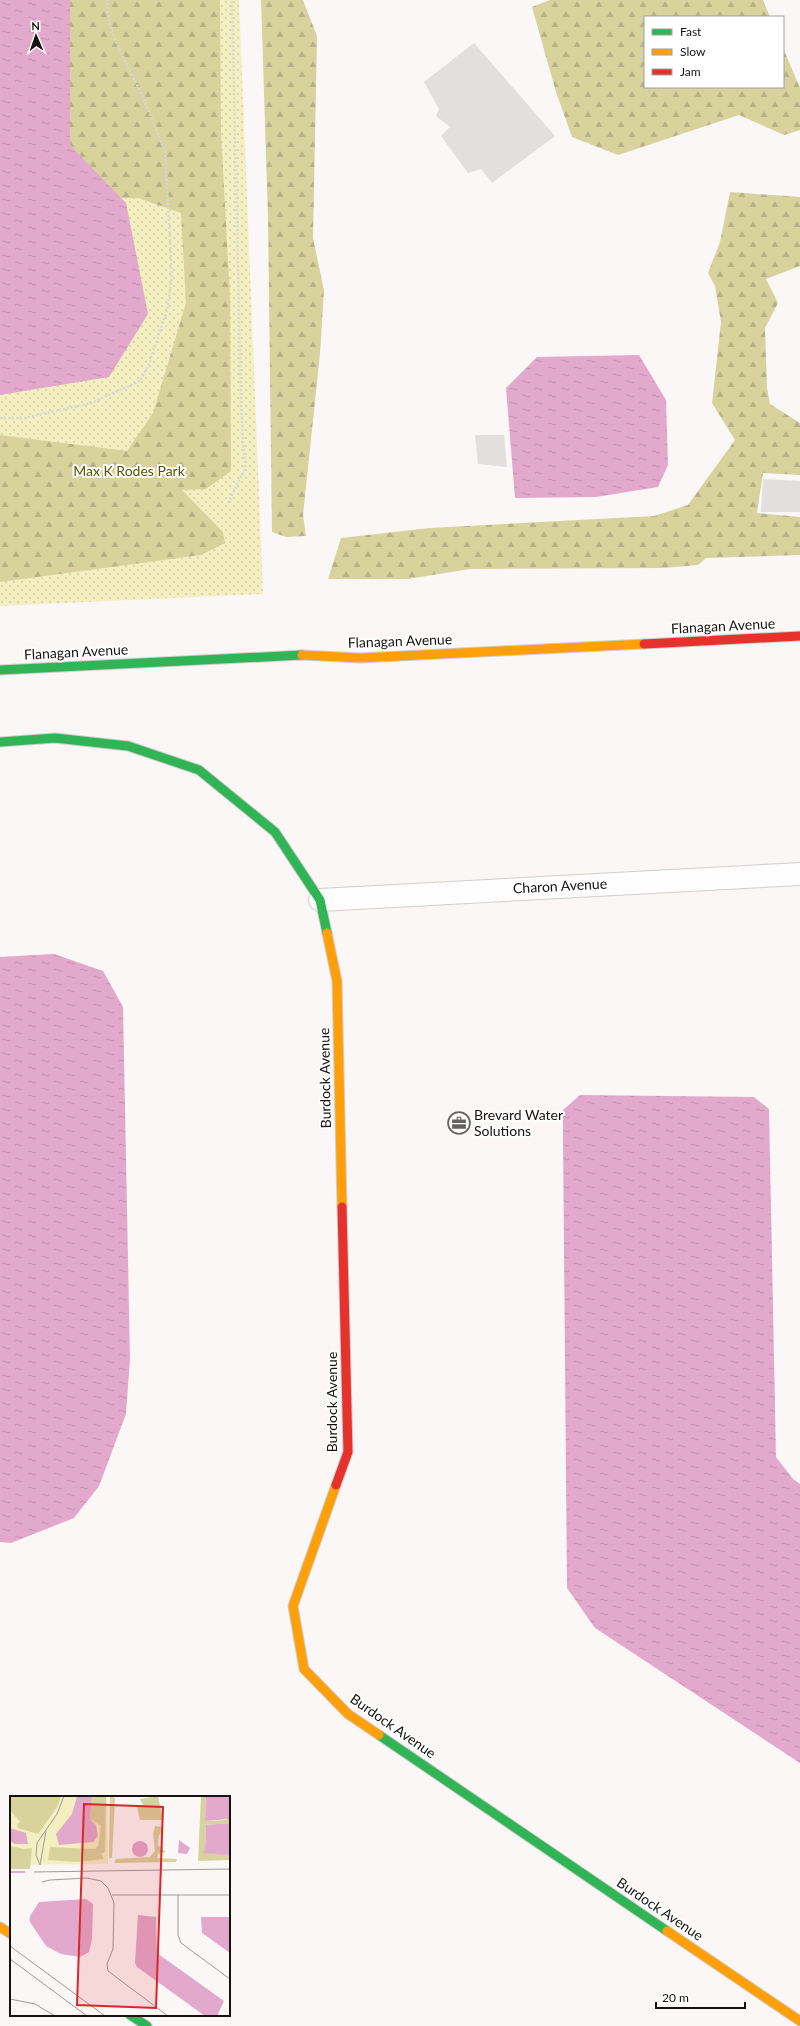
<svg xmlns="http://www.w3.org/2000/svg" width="800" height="2026" viewBox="0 0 800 2026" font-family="Lato,sans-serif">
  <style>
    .grass { fill: url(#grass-dots) }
    .forest { fill: url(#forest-firs) }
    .water { fill: url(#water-ripples) }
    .building { fill: #e3dfde }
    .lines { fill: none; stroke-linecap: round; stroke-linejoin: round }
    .street-casing { stroke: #d1cecc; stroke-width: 24 }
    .fast-casing { stroke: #d1cecc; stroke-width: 11 }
    .slow-casing { stroke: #d1cecc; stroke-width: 11 }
    .jam-casing { stroke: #d1cecc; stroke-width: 11 }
    .path { stroke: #d8d7d7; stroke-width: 2.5; stroke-dasharray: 2 2; stroke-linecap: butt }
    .street { stroke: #fefefe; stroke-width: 22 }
    .fast { stroke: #30b455; stroke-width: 9 }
    .slow { stroke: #ff9f0a; stroke-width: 9 }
    .jam { stroke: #e5322d; stroke-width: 9 }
    .labels { text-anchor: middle; stroke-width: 4; stroke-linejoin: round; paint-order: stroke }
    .park-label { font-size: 14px; fill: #595306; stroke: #fff }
    .street-label { font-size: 14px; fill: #151211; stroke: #fff }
    .poi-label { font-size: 14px; fill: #151211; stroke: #fff; text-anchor: start }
    .inset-river { fill: none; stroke: #e2a9cd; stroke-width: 2 }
    .inset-road { fill: none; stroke: #9f9b9a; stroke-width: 1 }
    .view { fill: #d62828; fill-opacity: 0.15; stroke: #d62828; stroke-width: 2 }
    .inset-edge { fill: none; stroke: #151211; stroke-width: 2 }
  </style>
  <defs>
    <pattern id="grass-dots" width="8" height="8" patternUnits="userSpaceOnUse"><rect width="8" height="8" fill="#f4efc1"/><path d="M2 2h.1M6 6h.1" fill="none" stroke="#d0cca5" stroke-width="1.8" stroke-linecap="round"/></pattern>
    <pattern id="forest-firs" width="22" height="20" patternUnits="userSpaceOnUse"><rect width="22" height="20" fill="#d8d29d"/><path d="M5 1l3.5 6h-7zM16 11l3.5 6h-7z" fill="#b8b386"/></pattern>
    <pattern id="water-ripples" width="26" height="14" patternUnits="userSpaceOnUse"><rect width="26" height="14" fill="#e2a9cd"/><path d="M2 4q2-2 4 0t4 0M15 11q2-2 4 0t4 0" fill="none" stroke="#c190af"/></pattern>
  </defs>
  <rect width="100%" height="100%" fill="#fbf7f6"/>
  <path class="grass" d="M0 0H239L263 594 0 606Z"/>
  <g class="forest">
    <path d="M70 0H220L221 133 230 297 231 471 206 489 182 490 223 532 225 543 201 555 0 582V435L127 451 153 413 186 303 181 213 138 198H121L70 145Z"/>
    <path d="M261 0H303L317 36 313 238 324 290 320 354 303 515 306 536 286 537 272 532 268 216Z"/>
    <path d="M550 0H763L770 17H645V87H783V48L800 88V130L784 135 739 115 618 155 572 137 556 92 532 7Z"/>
    <path d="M730 192 800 197V266L766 279 778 303 765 328 767 388 770 404 800 423V475L763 473 757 513 800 517V555L706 558 698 565 663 568 470 569 408 579H328L341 538 429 528 654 516 688 505 735 440 712 403 721 322 715 286 708 273 720 242Z"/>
  </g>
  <g class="water">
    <path d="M0 0H70V145L126 203 148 314 109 377 0 395Z"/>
    <path d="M639 355 666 400 668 465 658 487 596 497 515 498 506 388 537 357Z"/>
    <path d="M54 954 103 971 123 1007 130 1359 126 1414 99 1486 74 1518 11 1543 0 1542V957Z"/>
    <path d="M580 1095 754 1097 769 1109 776 1457 793 1479 800 1484V1763L595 1628 567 1588 563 1135V1110Z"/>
  </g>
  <g class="building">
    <path d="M474 43 555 136 492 183 481 169 468 173 441 136 450 127 436 116 439 109 424 82Z"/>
    <path d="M475 435H504L507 467 478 464Z"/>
    <path d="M763 479 800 481V512H761Z"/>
  </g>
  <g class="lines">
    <g class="street-casing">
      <path id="street" d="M320 900 800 874"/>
    </g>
    <g class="fast-casing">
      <g id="fast">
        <path d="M0 670 302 655"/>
        <path d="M0 742 55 738 128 746 199 770 275 832 320 900 327 933"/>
        <path d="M379 1735 667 1931"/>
        <path d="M130 2015 147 2026"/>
      </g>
    </g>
    <g class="slow-casing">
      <g id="slow">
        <path d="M302 655 360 658 644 644"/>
        <path d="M327 933 337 981 342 1207"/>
        <path d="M336 1485 293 1606 304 1669 348 1714 379 1735"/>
        <path d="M0 1927 11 1934"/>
        <path d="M667 1931 800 2021"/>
      </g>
    </g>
    <g class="jam-casing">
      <g id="jam">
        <path d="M644 644 800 636"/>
        <path d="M336 1485 348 1452 342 1207"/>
      </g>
    </g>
    <g class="path">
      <path d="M0 418H25L91 403 140 381 149 364 167 310 172 277 165 152 144 99 114 38 108 17 107 0"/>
      <path d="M228 503 245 469 241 405 232 0"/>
    </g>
    <use href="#street" class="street"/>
    <use href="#fast" class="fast"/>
    <use href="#slow" class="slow"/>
    <use href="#jam" class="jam"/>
  </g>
  <defs>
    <g id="office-ring" transform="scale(1.15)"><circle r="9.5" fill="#fff" stroke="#666261" stroke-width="1.5"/><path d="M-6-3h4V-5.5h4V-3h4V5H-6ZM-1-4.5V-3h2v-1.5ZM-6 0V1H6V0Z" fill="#666261"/></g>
  </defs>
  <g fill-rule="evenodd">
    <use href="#office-ring" x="459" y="1123"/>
  </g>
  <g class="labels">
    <g class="park-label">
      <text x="129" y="476">Max K Rodes Park</text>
    </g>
    <g class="street-label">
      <text transform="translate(723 626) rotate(-3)" y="5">Flanagan Avenue</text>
      <text transform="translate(400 641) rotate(-2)" y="5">Flanagan Avenue</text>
      <text transform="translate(76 652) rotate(-3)" y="5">Flanagan Avenue</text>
      <text transform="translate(560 886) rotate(-3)" y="5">Charon Avenue</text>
      <text transform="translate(325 1078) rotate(-91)" y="5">Burdock Avenue</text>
      <text transform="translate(332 1402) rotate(-90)" y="5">Burdock Avenue</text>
      <text transform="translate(393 1726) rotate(35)" y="5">Burdock Avenue</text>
      <text transform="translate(660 1909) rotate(34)" y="5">Burdock Avenue</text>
    </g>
    <g class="poi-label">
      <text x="474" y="1120">Brevard Water<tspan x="474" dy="16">Solutions</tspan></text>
    </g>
  </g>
  <g transform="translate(10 1796)">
    <rect width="220" height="220" fill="#fbf7f6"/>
    <path d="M97 0 98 68 0 69V1Z" fill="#f4efc1"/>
    <path d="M51 0 47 11 28 38 8 32 7 28 10 26 0 14V0ZM82 0H96L95 56 91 58 94 63 67 66 38 64 40 51 85 53 88 50 91 30 80 23ZM100 0 105 2 102 62H99ZM148 0 153 24H130L127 11 133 9 130 3ZM191 0H196L195 25 216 24 220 21V27L196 29 195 54 220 59V64L188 65ZM145 30 153 31V37L149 39 148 49 156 56 148 58 147 62 167 63 166 66 104 67 106 63 140 61 145 55 143 38ZM0 50 14 53 22 52 20 73H0Z" fill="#d8d29d"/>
    <path d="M67 0H82L80 23 86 29 88 40 83 46 49 49 46 38 62 18ZM196 0H220L219 23 195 25ZM220 27V59L192 57 195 54 196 29ZM0 32 16 37 18 48H5L0 45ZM169 44 180 52 177 58 168 57ZM122 53a8 8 0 1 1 16 0a8 8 0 1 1-16 0ZM76 103 83 108 82 143 79 156 70 161 51 158 36 150 20 126V120L29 106ZM128 119 146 121 147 157 214 205 207 220H195L127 171 125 167ZM191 121H220V157L192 137Z" fill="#e2a9cd"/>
    <path class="inset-river" d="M0 76H15"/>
    <path class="inset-road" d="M30 69 26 59 27 47 47 18 54 0M30 69 36 35M24 76 220 73M32 86 40 84 77 82 91 85 98 92 104 107 103 153 97 168 98 175 158 220M102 99H220M168 99V139L171 147 220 183M0 150 95 220M0 163 77 220M0 203 25 208 45 220"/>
    <path class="view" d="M74 8 153 11 146 212 67 209Z"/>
    <rect width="220" height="220" class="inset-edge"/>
  </g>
  <rect x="644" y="16" width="140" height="72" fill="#ffffff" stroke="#a1a0a0"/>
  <rect x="652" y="29" width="20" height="6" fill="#30b455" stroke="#a1a0a0"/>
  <text x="680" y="36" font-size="12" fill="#151211">Fast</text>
  <rect x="652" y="49" width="20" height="6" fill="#ff9f0a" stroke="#a1a0a0"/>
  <text x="680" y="56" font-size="12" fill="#151211">Slow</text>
  <rect x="652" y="69" width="20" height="6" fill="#e5322d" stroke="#a1a0a0"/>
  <text x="680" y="76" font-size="12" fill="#151211">Jam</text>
  <g transform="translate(36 36) rotate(358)" stroke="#ffffff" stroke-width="3" paint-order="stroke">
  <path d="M0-3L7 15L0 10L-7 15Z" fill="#151211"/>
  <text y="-6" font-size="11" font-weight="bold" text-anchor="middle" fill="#151211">N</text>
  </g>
  <path d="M656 2002v6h89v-6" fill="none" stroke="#151211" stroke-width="2"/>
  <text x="662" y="2002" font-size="12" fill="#151211" stroke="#ffffff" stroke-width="3" paint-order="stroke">20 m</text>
</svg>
